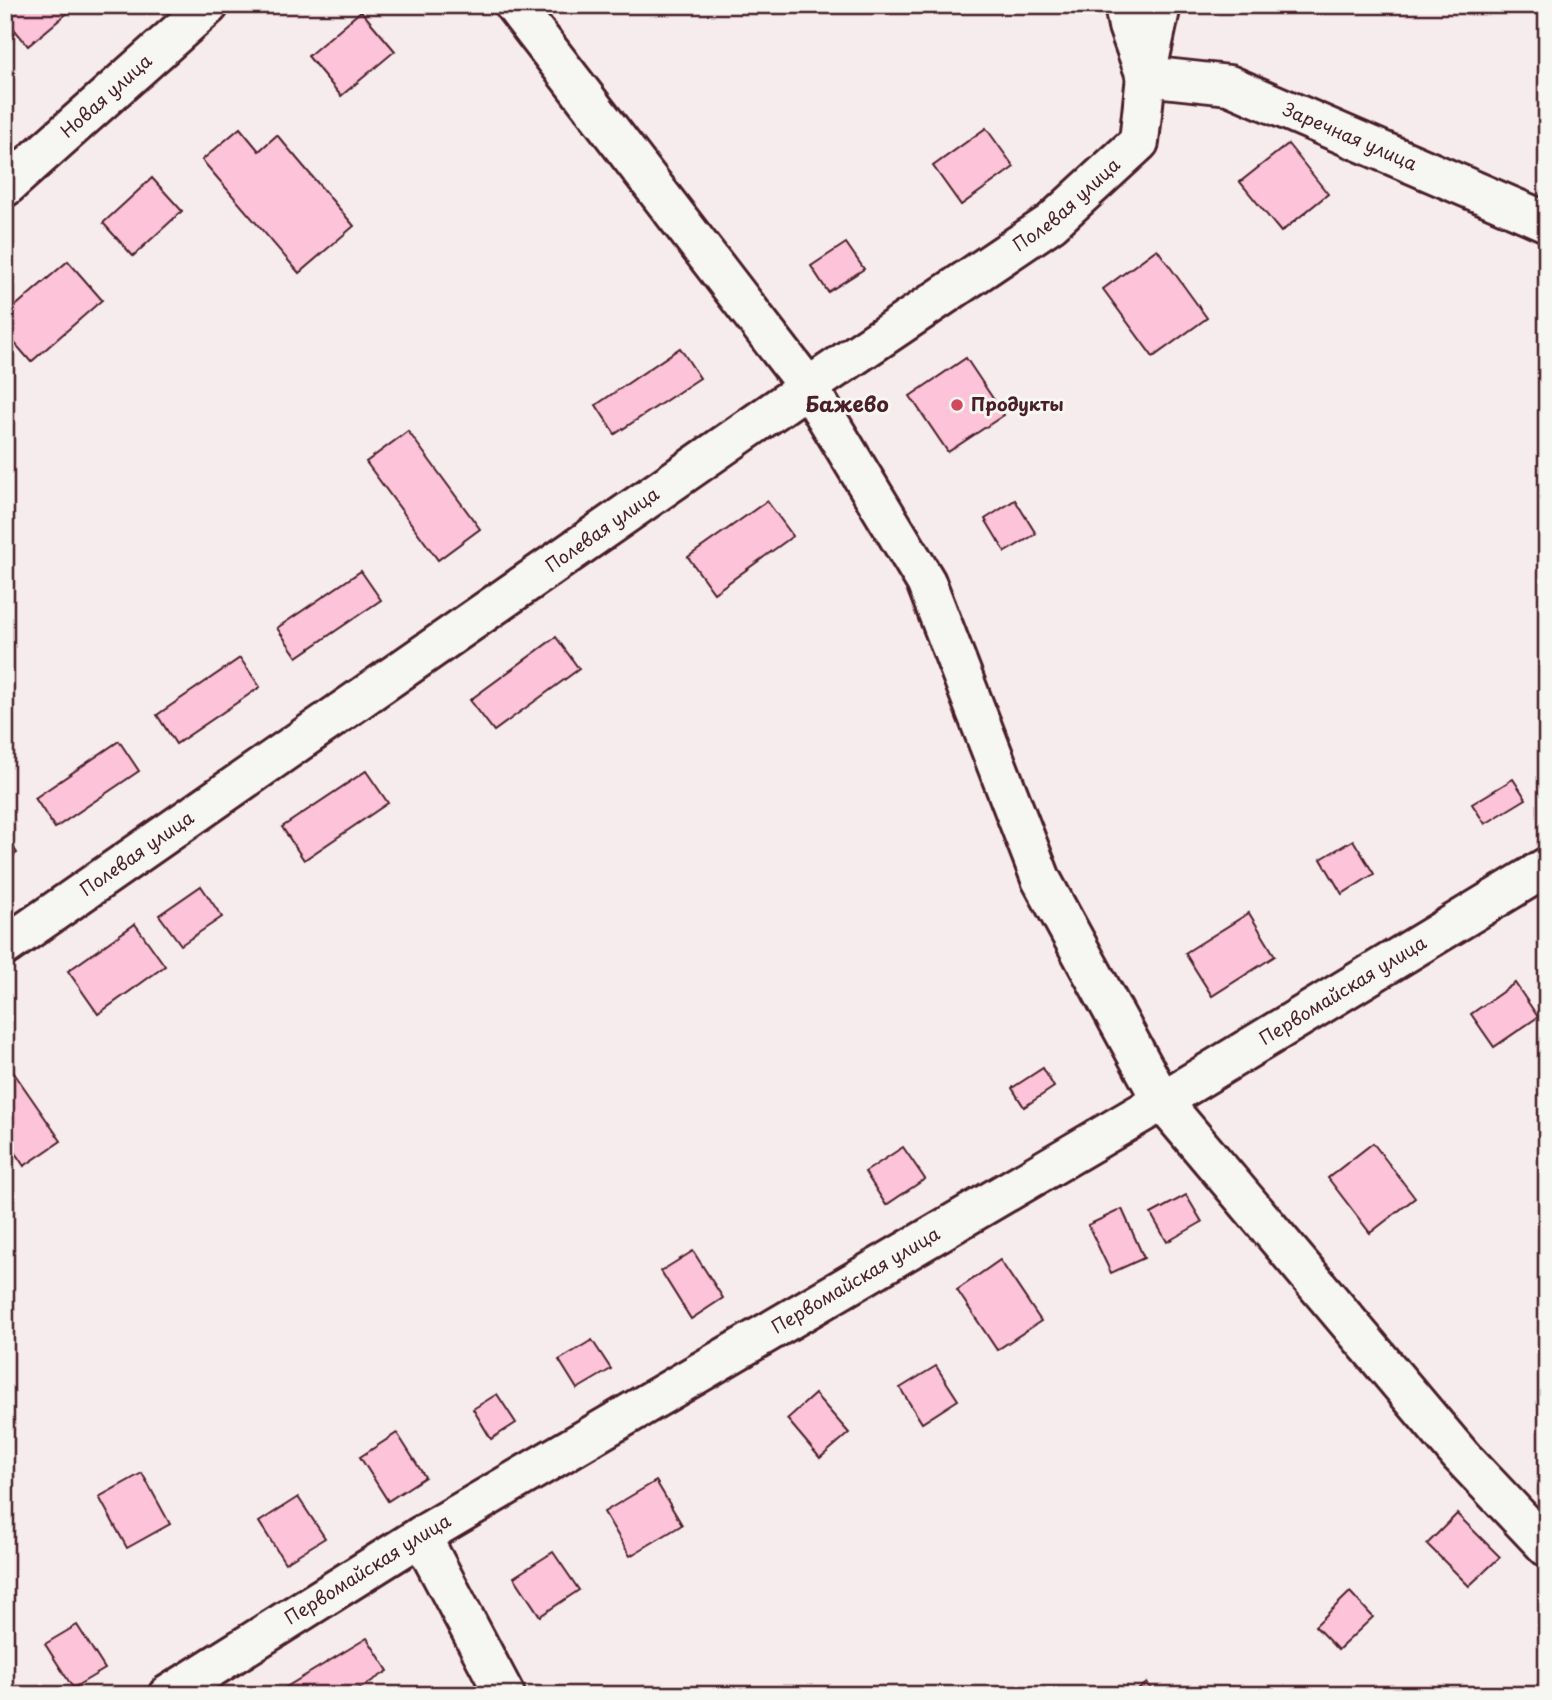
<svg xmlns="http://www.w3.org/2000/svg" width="1552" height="1700" viewBox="0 0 1552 1700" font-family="'Playpen Sans',sans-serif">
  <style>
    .building { fill: #fcc3d9; stroke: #4a1f2b; stroke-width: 2 }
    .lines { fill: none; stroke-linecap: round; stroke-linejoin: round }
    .minor-casing { stroke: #4a1f2b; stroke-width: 44 }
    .minor { stroke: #f6f6f2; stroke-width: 38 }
    .poi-dot { fill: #d1495b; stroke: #f6f6f2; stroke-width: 2.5 }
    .labels { text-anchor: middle; stroke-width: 6; stroke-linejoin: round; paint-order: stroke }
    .street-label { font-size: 18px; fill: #4a1f2b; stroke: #f6f6f2 }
    .poi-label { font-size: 18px; font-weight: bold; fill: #4a1f2b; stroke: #f6f6f2; text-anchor: start }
    .quarter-label { font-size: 21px; font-weight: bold; fill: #4a1f2b; stroke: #f6f6f2 }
  </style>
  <rect width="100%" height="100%" fill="#f7eced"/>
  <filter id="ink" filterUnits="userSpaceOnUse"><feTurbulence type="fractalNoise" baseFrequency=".0143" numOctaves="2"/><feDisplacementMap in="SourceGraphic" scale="14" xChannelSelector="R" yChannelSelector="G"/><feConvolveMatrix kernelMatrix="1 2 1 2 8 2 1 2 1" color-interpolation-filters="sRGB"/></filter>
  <g filter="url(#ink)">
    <g class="building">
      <path d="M12 5H77L28 46 5 18V11Z"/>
      <path d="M361 11 395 51 341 96 308 56Z"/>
      <path d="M240 128 259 151 277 135 354 226 299 273 202 160Z"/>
      <path d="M986 128 1014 167 961 205 933 166Z"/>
      <path d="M1288 144 1328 194 1281 232 1240 182Z"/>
      <path d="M152 178 182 211 133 256 103 223Z"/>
      <path d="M846 243 864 269 828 292 811 266Z"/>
      <path d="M1157 249 1207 318 1153 357 1103 289Z"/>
      <path d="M68 261 102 300 31 362 5 332V315Z"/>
      <path d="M680 348 700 378 615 434 596 405Z"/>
      <path d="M966 358 1004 415 948 452 910 396Z"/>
      <path d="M408 431 480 529 438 560 366 462Z"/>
      <path d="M1015 500 1036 534 1005 552 985 519Z"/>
      <path d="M767 501 793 536 714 593 688 557Z"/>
      <path d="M361 571 381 600 297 657 277 628Z"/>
      <path d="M556 637 579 669 494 731 470 700Z"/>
      <path d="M240 658 260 687 176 744 157 715Z"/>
      <path d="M119 741 139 771 55 828 35 798Z"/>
      <path d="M366 771 388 803 304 860 282 827Z"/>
      <path d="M1513 779 1526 799 1485 824 1472 804Z"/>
      <path d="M5 835 17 853 5 861Z"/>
      <path d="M1353 840 1374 874 1342 894 1321 859Z"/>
      <path d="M201 886 222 917 181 945 159 915Z"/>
      <path d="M1249 913 1275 956 1212 996 1185 953Z"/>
      <path d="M135 924 165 966 98 1014 68 971Z"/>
      <path d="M1515 983 1538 1017 1494 1047 1471 1014Z"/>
      <path d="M5 1060 61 1141 24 1166 5 1138Z"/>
      <path d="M1043 1068 1054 1087 1024 1107 1012 1088Z"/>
      <path d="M1373 1143 1415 1198 1370 1233 1328 1178Z"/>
      <path d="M903 1147 925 1179 886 1205 865 1172Z"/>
      <path d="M1186 1195 1202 1222 1167 1242 1151 1214Z"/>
      <path d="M1122 1209 1144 1258 1111 1273 1088 1225Z"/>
      <path d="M693 1251 723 1298 691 1319 661 1271Z"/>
      <path d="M1000 1260 1041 1321 997 1350 957 1290Z"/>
      <path d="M592 1340 611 1369 577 1389 559 1360Z"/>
      <path d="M936 1366 958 1400 922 1423 900 1388Z"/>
      <path d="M497 1394 516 1423 491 1439 473 1409Z"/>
      <path d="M815 1394 849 1433 820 1458 787 1419Z"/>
      <path d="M397 1433 425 1477 388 1501 360 1457Z"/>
      <path d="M142 1473 170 1524 127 1548 99 1497Z"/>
      <path d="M656 1481 682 1525 630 1556 604 1512Z"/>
      <path d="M298 1497 325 1538 285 1563 259 1522Z"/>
      <path d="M1457 1514 1500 1557 1469 1586 1427 1544Z"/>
      <path d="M553 1552 579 1590 540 1616 514 1577Z"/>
      <path d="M1350 1592 1373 1617 1338 1650 1315 1626Z"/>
      <path d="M77 1625 105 1669 73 1688 45 1644Z"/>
      <path d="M367 1638 388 1671 349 1695H273Z"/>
      <path d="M1147 1683 1156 1695H1131Z"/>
    </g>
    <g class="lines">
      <g class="minor-casing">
        <g id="minor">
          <path d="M514 5 808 387 926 582 1041 879 1162 1101 1461 1456 1547 1547"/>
          <path d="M1124 5 1128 26 1146 76"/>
          <path id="s1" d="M1146 76 1229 85 1547 222"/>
          <path id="s2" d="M5 187 209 5"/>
          <path id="s3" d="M5 946 808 387 1051 223 1139 142 1146 76 1161 5"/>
          <path d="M421 1536 505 1695"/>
          <path id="s4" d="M168 1695 421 1536 1162 1101 1547 867"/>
        </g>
      </g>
      <use href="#minor" class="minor"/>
    </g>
  </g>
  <circle class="poi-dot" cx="957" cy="405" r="7"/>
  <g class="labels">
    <g class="street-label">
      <text dy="6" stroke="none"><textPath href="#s2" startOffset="136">Новая улица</textPath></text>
      <text dy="6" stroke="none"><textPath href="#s1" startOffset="215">Заречная улица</textPath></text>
      <text dy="6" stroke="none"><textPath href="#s3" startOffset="1295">Полевая улица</textPath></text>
      <text dy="6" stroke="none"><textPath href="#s3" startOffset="728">Полевая улица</textPath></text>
      <text dy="6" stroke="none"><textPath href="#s3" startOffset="161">Полевая улица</textPath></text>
      <text dy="6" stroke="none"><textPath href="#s4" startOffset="1370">Первомайская улица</textPath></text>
      <text dy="6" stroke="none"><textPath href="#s4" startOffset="803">Первомайская улица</textPath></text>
      <text dy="6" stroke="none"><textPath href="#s4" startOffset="236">Первомайская улица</textPath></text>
    </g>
    <g class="poi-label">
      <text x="971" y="411">Продукты</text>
    </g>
    <g class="quarter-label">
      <text x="847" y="412">Бажево</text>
    </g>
  </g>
  <rect width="1552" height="1700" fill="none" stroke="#f6f6f2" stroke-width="28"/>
  <rect x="14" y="14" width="1524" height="1672" fill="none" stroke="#4a1f2b" stroke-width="2.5" filter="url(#ink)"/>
</svg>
